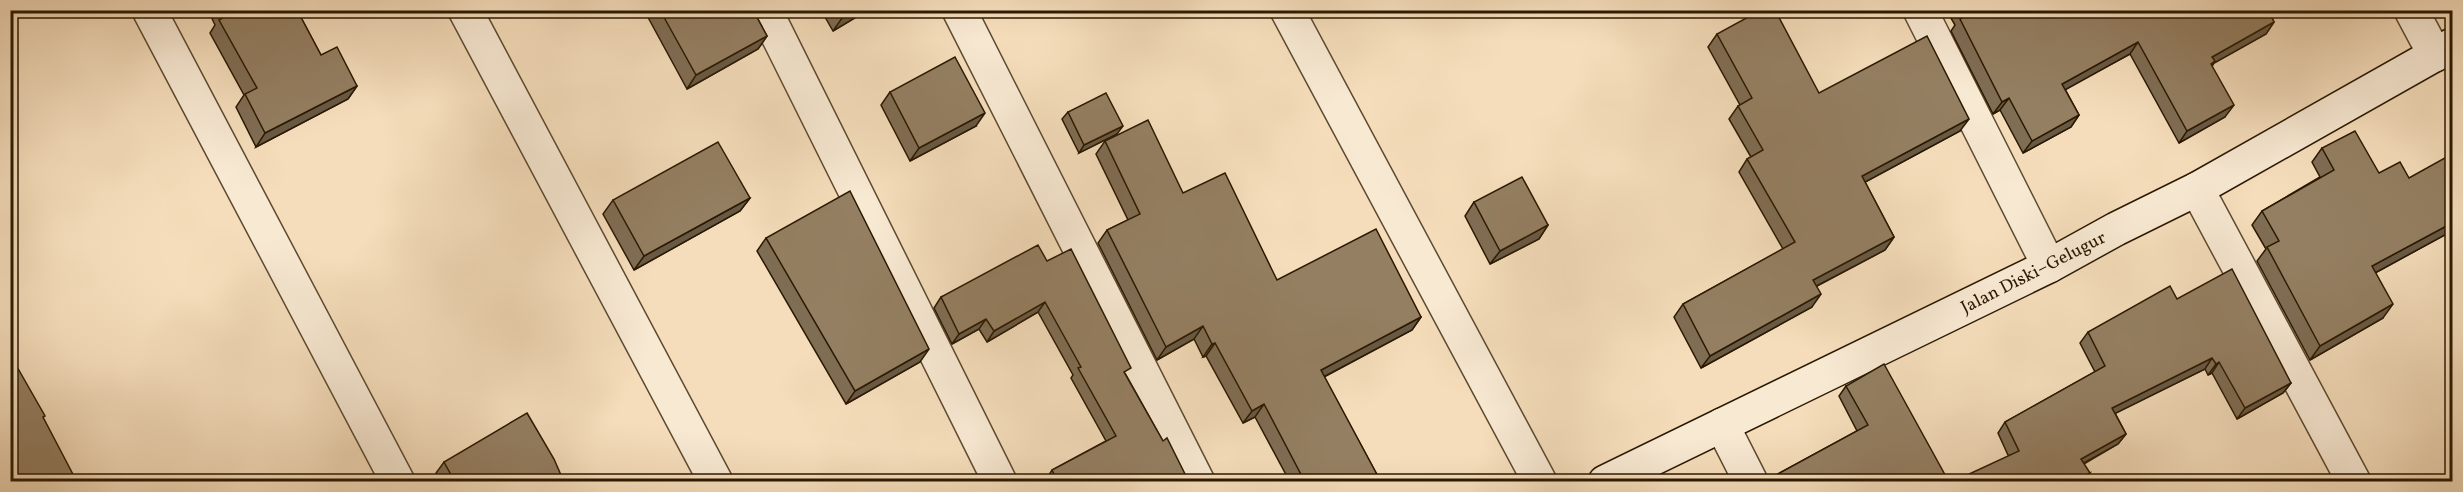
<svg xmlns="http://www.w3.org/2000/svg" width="2463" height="492" viewBox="0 0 2463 492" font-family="Vollkorn,serif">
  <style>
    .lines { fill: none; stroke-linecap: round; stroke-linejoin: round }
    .minor-casing { stroke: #5d4a30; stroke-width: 36 }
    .secondary-casing { stroke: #2a1901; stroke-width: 36 }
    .minor { stroke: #f8e9d3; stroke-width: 33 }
    .secondary { stroke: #f8e9d3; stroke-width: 33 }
    .wall { fill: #7f6d54; stroke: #2a1901; stroke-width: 1.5 }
    .shaded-wall { fill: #685945; stroke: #2a1901; stroke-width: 1.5 }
    .building { fill: #947f62; stroke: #2a1901; stroke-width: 1.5 }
    .labels { text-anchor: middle; stroke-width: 6; stroke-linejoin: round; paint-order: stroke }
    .street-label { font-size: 18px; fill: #2a1901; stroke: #f8e9d3 }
  </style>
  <rect width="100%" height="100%" fill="#f5ddbb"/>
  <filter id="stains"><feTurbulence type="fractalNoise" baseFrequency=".00333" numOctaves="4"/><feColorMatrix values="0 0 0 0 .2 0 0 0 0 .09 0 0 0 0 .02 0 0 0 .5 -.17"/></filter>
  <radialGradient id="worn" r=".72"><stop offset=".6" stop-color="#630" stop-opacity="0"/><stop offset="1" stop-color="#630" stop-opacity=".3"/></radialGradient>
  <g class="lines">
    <g class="minor-casing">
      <g id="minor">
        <path d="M149 10 398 482"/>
        <path d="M465 10 716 482"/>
        <path d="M765 10 1000 482"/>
        <path d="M959 10 1198 482"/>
        <path d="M1287 10 1540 482"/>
        <path d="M1920 10 2049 266"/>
        <path d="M2411 10 2435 55"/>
        <path d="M2197 189 2354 482"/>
        <path d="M1722 425 1751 482"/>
      </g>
    </g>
    <g class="secondary-casing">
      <path id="secondary" d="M1605 482 2049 266 2116 229 2197 189 2452 45"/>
    </g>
    <use href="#minor" class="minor"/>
    <use href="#secondary" class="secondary"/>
  </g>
  <g class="wall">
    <path d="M208 10H297L321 55 357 86 348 99 256 147 236 107 244 95 210 33 215 25Z"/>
    <path d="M644 10H753L767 36 758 49 687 89Z"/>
    <path d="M821 10H868L833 31Z"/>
    <path d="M1950 10H2268L2274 22 2266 34 2214 63 2212 66 2225 117 2179 143 2130 54 2065 89 2079 115 2071 127 2023 153 2000 110 1993 114 1951 31 1955 25 1948 13Z"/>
    <path d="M1717 34 1819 93 1960 131 1865 182 1894 237 1885 250 1817 286 1812 307 1701 368 1674 317 1683 304 1783 249 1739 172 1747 159 1751 157 1729 119 1738 106 1740 105 1708 47Z"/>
    <path d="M890 92 976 126 910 161 881 105Z"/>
    <path d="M1068 112 1117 134 1079 153 1062 119Z"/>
    <path d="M1105 141 1183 193 1277 280 1421 317 1412 330 1324 377 1381 482H1290L1255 417 1243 423 1206 356 1203 357 1194 339 1157 360 1098 243 1107 230 1128 220 1096 154Z"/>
    <path d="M2322 148 2379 173 2409 178 2452 231 2375 273 2383 318 2310 360 2257 261 2266 249 2252 225 2262 211 2320 177 2312 162Z"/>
    <path d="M750 198 740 211 634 270 603 214 613 200Z"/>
    <path d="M1474 202 1548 225 1539 239 1490 264 1465 216Z"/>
    <path d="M766 238 920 362 846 404 757 251Z"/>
    <path d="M1047 261 1126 375 1163 441 1189 482H1045V481L1052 470 1106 441 1071 378 1073 375 1038 312 987 342 979 329 952 344 934 308 941 297Z"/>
    <path d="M2177 299 2291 383 2283 393 2237 419 2212 373 2208 375 2205 369 2115 413 2126 434 2118 444 2084 464 2008 455 1998 433 2005 422 2095 372 2080 343 2088 332Z"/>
    <path d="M1846 386 1949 482H1772L1776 475 1857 431 1839 396Z"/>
    <path d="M444 462 564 482H441L436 473Z"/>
  </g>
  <g class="shaded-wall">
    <path d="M855 10H868L833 31 842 18Z"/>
    <path d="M2274 22 2266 34 2214 63 2207 73 2212 57Z"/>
    <path d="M767 36 758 49 687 89 696 75Z"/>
    <path d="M2138 42 2130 54 2054 96 2062 84Z"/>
    <path d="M357 86 348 99 256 147 265 133Z"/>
    <path d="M2009 98 2000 110 1993 114 2002 102Z"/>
    <path d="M2234 105 2225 117 2179 143 2187 131Z"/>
    <path d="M985 113 976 126 910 161 919 148Z"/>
    <path d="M2079 115 2071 127 2023 153 2032 141Z"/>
    <path d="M1969 119 1960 131 1854 188 1862 176Z"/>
    <path d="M1123 126 1117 134 1079 153 1084 145Z"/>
    <path d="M750 198 740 211 634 270 644 256Z"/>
    <path d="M2452 223V231L2362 280 2372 266Z"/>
    <path d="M1548 225 1539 239 1490 264 1500 251Z"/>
    <path d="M1894 237 1885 250 1805 292 1813 280Z"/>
    <path d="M1821 294 1812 307 1701 368 1710 356Z"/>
    <path d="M1045 302 1038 312 987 342 994 331Z"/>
    <path d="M2393 304 2383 318 2310 360 2320 346Z"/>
    <path d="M1421 317 1412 330 1312 383 1321 370Z"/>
    <path d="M986 319 979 329 952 344 959 334Z"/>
    <path d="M1203 326 1194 339 1157 360 1166 347Z"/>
    <path d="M1215 343 1206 356 1203 357 1212 344Z"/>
    <path d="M929 349 920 362 846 404 855 391Z"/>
    <path d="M2212 358 2205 369 2104 419 2112 408Z"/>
    <path d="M2219 362 2212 373 2208 375 2216 364Z"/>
    <path d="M2291 383 2283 393 2237 419 2245 408Z"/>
    <path d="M1264 404 1255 417 1243 423 1252 411Z"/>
    <path d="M2126 434 2118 444 2073 469 2081 459Z"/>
    <path d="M2090 473 2084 482H2071Z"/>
  </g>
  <g class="building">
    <path d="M224 10H297L321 55 337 47 357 86 265 133 245 94 257 88 219 20 226 16Z"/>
    <path d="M660 10H753L767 36 696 75Z"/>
    <path d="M838 10H855L842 18Z"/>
    <path d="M1761 10H1775L1819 93 1927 36 1969 119 1862 176 1894 237 1813 280 1821 294 1710 356 1683 304 1795 242 1747 159 1763 150 1738 106 1752 98 1717 34Z"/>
    <path d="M1962 10H2268L2274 22 2212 57 2215 61 2211 64 2234 105 2187 131 2138 42 2062 84 2079 115 2032 141 2009 98 2002 102 1960 19 1965 16Z"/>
    <path d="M955 57 985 113 919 148 890 92Z"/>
    <path d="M1106 93 1123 126 1084 145 1068 112Z"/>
    <path d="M1148 120 1183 193 1225 173 1277 280 1376 229 1421 317 1321 370 1381 482H1305L1264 404 1252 411 1215 343 1212 344 1203 326 1166 347 1107 230 1140 214 1105 141Z"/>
    <path d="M2355 131 2379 173 2400 162 2409 178 2452 154V223L2372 266 2393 304 2320 346 2267 247 2279 241 2262 211 2334 170 2322 148Z"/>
    <path d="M718 142 750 198 644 256 613 200Z"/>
    <path d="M1522 177 1548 225 1500 251 1474 202Z"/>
    <path d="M850 191 929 349 855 391 766 238Z"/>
    <path d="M1038 245 1047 261 1071 249 1131 368 1124 372 1163 441 1167 438 1189 482H1058L1052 470 1116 436 1078 368 1081 367 1045 302 994 331 986 319 959 334 941 297Z"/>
    <path d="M2232 269 2291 383 2245 408 2219 362 2216 364 2212 358 2112 408 2126 434 2081 459 2090 473 2071 482H1952L2019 451 2005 422 2105 366 2088 332 2170 286 2177 299Z"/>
    <path d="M12 358 45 416 43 417 77 482H10V473L13 471 10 466V359Z"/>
    <path d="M1884 364 1949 482H1774L1776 475 1868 425 1846 386Z"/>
    <path d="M527 413 554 459 564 482H455L444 462Z"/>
  </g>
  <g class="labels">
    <g class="street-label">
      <text transform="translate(2033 272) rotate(-27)" y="6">Jalan Diski–Gelugur</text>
    </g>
  </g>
  <rect width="2463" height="492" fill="none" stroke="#f5ddbb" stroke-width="36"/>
  <rect x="12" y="12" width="2439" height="468" fill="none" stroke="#2a1901" stroke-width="3"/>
  <rect x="18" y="18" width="2427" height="456" fill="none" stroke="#2a1901" stroke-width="1.5"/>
  <rect width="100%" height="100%" filter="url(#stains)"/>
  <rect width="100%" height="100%" fill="url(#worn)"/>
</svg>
